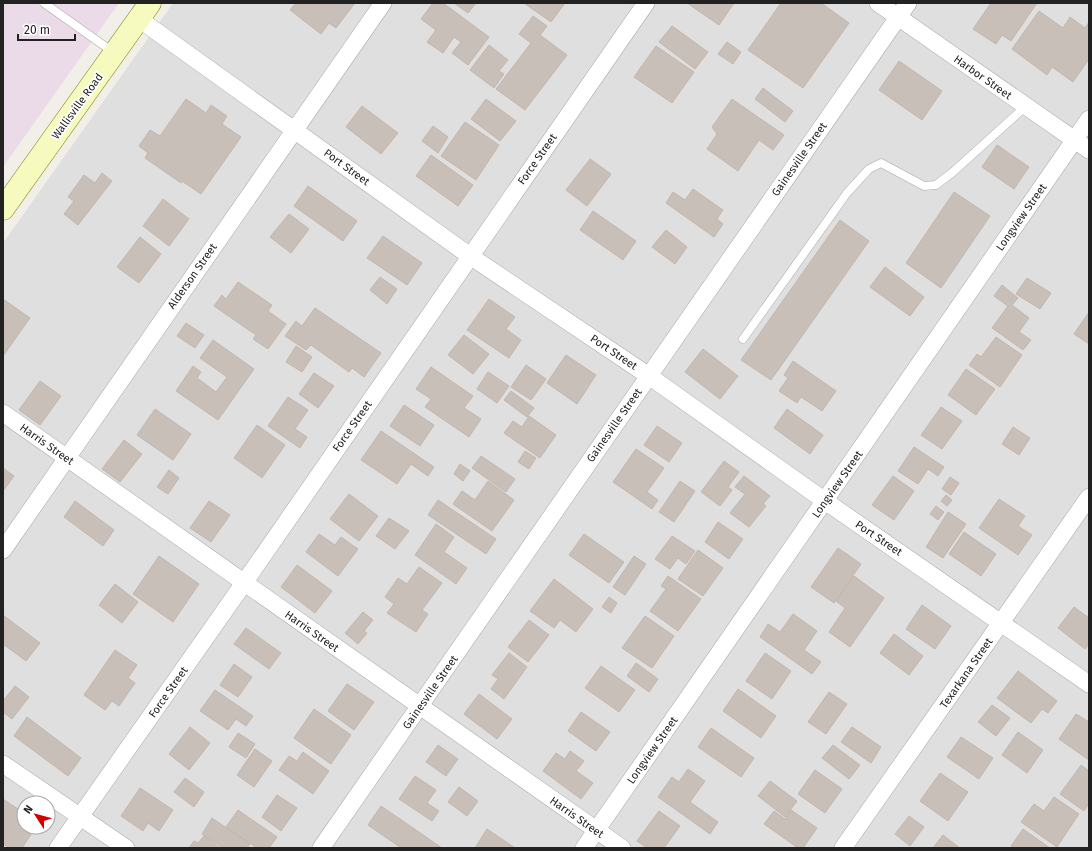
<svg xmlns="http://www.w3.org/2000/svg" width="1092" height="851" viewBox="0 0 1092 851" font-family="'Fira Sans',sans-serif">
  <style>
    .residential { fill: #e0dfdf; fill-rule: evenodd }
    .industrial { fill: #ebdbe8 }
    .building { fill: #c7bfb8; stroke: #c4b6ab }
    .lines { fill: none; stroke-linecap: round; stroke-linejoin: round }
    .lane-casing { stroke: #a9a9a9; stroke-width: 9 }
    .street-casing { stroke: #a9a9a9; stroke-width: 18 }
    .secondary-casing { stroke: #707d05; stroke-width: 23 }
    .lane { stroke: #fff; stroke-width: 8 }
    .street { stroke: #fff; stroke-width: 17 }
    .secondary { stroke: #f7fabf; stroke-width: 22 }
    .labels { text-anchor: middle; stroke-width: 3.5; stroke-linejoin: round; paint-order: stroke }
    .street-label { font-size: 11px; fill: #222; stroke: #fff }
  </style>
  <rect width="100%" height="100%" fill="#f2efe9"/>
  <path class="residential" d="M173 3H1089V848H3V243ZM24 803H48V827H24Z"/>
  <path class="industrial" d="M3 3H119L3 167Z"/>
  <g class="building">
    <path d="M296 3H355L336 28 329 23 321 34 290 10Z"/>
    <path d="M433 3H443L489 37 468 65 452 53 461 42 454 37 443 53 427 42 436 30 421 19Z"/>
    <path d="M454 3H476L468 13Z"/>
    <path d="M524 3H565L551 22Z"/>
    <path d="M687 3H734L719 25Z"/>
    <path d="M781 3H821L849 23 803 88 748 50Z"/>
    <path d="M991 3H1037L1011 41 1002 35 996 44 973 29Z"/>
    <path d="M1039 11 1063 28 1070 17 1085 28 1089 22V59L1073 82 1052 67 1047 75 1012 49Z"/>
    <path d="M533 16 547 26 540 35 567 55 525 110 496 89 531 43 519 34Z"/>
    <path d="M672 26 708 52 695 69 659 42Z"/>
    <path d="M727 42 741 52 733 64 718 54Z"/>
    <path d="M489 45 508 60 499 71 504 74 494 88 470 70Z"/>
    <path d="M656 46 694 72 672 103 634 77Z"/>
    <path d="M899 61 942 91 922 120 879 90Z"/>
    <path d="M763 88 793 111 785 122 755 99Z"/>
    <path d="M186 99 206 113 211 105 227 116 222 124 241 137 201 194 182 181 181 183 145 158 148 153 139 146 150 130 160 136Z"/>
    <path d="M486 99 516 121 500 141 471 119Z"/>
    <path d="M732 99 784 135 773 150 759 140 738 171 707 149 717 134 712 127Z"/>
    <path d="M362 106 398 133 381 154 346 127Z"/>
    <path d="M465 122 499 145 476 180 441 156Z"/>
    <path d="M433 126 448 137 438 153 422 141Z"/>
    <path d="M997 145 1029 167 1014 189 982 167Z"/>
    <path d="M431 155 473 185 458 206 416 176Z"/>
    <path d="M590 159 611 174 587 206 566 190Z"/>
    <path d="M102 173 112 181 78 225 64 214 74 201 68 197 84 175 95 183Z"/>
    <path d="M308 186 357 221 343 241 294 206Z"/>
    <path d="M693 189 723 210 717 219 723 224 714 237 666 203 673 192 685 200Z"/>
    <path d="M954 192 990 216 941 288 906 263Z"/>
    <path d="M163 199 189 219 169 246 143 226Z"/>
    <path d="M593 211 636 241 623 260 580 230Z"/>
    <path d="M289 214 309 229 291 253 270 237Z"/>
    <path d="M840 220 869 241 771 380 741 360Z"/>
    <path d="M666 230 687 247 675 264 652 247Z"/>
    <path d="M383 236 422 263 407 285 367 258Z"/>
    <path d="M140 237 161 254 139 283 117 267Z"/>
    <path d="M885 267 924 297 910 316 870 287Z"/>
    <path d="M380 277 397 289 387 304 370 290Z"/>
    <path d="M1027 278 1051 293 1040 309 1016 294Z"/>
    <path d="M238 282 272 305 268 311 286 324 268 349 253 339 256 335 214 306 222 295 226 299Z"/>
    <path d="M1002 285 1018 298 1012 305 1029 318 1019 332 1031 340 1023 350 992 328 1008 306 994 296Z"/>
    <path d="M3 299 30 318 3 356Z"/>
    <path d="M489 299 515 317 506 329 521 340 509 358 467 330Z"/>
    <path d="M315 308 381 353 364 377 352 368 349 372 311 345 306 350 285 336 296 321 302 326Z"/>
    <path d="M1089 312V344L1074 334Z"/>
    <path d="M186 323 204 335 195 348 177 336Z"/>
    <path d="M464 335 489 354 473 374 448 355Z"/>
    <path d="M996 337 1022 355 1000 387 969 365 977 354 981 357Z"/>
    <path d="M213 340 254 369 218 420 176 391 193 366 201 372 197 378 216 392 227 377 200 358Z"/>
    <path d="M296 346 312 357 302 372 286 362Z"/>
    <path d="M703 349 738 376 720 399 685 372Z"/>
    <path d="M566 355 596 375 577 404 547 383Z"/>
    <path d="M793 361 836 391 822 411 801 397 797 403 779 391 788 378 784 375Z"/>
    <path d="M526 365 546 379 531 400 511 387Z"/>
    <path d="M431 367 473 396 464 408 481 419 469 437 425 407 431 399 416 389Z"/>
    <path d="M966 369 995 389 976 415 948 395Z"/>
    <path d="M488 372 509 386 497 403 477 389Z"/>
    <path d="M314 373 334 386 318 408 299 394Z"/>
    <path d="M40 381 61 396 40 425 19 410Z"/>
    <path d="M511 391 534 408 527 417 504 400Z"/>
    <path d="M288 397 308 410 295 429 307 437 300 448 268 426Z"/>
    <path d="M404 405 434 425 420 446 390 426Z"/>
    <path d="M941 407 962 421 942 449 921 435Z"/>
    <path d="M155 409 191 434 173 460 137 435Z"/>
    <path d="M787 409 823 435 810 454 774 428Z"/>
    <path d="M529 416 556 435 540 458 504 433 513 421 522 427Z"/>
    <path d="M257 425 285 445 262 478 234 458Z"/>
    <path d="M657 426 682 443 669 462 644 445Z"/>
    <path d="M1013 427 1030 438 1019 455 1002 444Z"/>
    <path d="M381 431 434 467 428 476 411 464 397 484 361 460Z"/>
    <path d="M124 440 142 454 120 482 102 469Z"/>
    <path d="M914 447 944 467 938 476 928 469 918 484 898 471Z"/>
    <path d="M636 449 664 468 647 492 658 500 652 509 613 482Z"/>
    <path d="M525 451 536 458 529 469 518 462Z"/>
    <path d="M481 456 515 479 506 492 472 468Z"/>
    <path d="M724 461 739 472 728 487 732 490 720 506 701 492Z"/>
    <path d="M460 464 470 471 463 481 454 474Z"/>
    <path d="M3 468 14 476 3 491Z"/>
    <path d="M169 470 179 478 168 494 157 487Z"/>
    <path d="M744 476 770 496 763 504 766 506 749 527 730 513 745 494 735 487Z"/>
    <path d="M893 476 914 491 894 520 872 505Z"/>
    <path d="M950 477 959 483 951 495 942 489Z"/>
    <path d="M488 481 514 500 492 531 453 504 462 491 475 500Z"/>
    <path d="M680 481 695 491 674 522 659 512Z"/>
    <path d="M349 494 378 516 359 541 330 519Z"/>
    <path d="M946 495 952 500 947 506 941 501Z"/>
    <path d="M999 499 1025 516 1018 526 1032 535 1018 555 979 528Z"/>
    <path d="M438 500 496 539 486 554 428 515Z"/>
    <path d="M75 501 114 530 103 546 64 517Z"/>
    <path d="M209 501 230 515 211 542 190 528Z"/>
    <path d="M936 506 944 512 938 520 930 514Z"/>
    <path d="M948 512 966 524 943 558 926 547Z"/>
    <path d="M389 518 409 531 395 549 376 536Z"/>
    <path d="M718 522 743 539 729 559 705 542Z"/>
    <path d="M436 524 454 537 444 552 467 568 456 584 415 555Z"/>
    <path d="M964 532 996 554 981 576 949 554Z"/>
    <path d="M319 534 335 545 341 537 358 549 338 576 306 552Z"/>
    <path d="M584 534 624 562 609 583 569 555Z"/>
    <path d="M672 536 695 551 686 564 678 558 670 569 655 559Z"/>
    <path d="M838 548 861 564 834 603 811 587Z"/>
    <path d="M698 550 723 568 703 596 678 579Z"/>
    <path d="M159 556 199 584 173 622 133 594Z"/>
    <path d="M634 556 646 564 625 595 613 587Z"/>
    <path d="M297 565 332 591 315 613 281 587Z"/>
    <path d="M419 567 442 583 422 610 428 614 416 632 387 613 394 604 385 597 398 578 407 584Z"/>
    <path d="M668 576 701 599 678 631 650 611 666 589 661 586Z"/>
    <path d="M854 576 884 598 850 647 829 632 845 608 836 601Z"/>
    <path d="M554 579 593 609 576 632 560 620 554 628 530 611Z"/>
    <path d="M115 584 138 602 122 623 99 605Z"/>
    <path d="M609 597 617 603 611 613 602 607Z"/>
    <path d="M922 605 951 626 935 649 906 629Z"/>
    <path d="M1074 607 1089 618V644L1085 649 1058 628Z"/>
    <path d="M363 612 373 620 364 631 367 633 358 644 345 633Z"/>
    <path d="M793 614 817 631 804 650 821 662 812 674 760 637 768 624 780 632Z"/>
    <path d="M3 615 40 643 26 661 3 644Z"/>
    <path d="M645 616 674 636 652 668 622 648Z"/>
    <path d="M529 620 549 635 528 662 508 647Z"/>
    <path d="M246 628 281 653 269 669 234 644Z"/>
    <path d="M894 634 923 656 909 675 880 653Z"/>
    <path d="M115 650 137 665 128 678 135 683 119 706 112 701 105 710 84 695Z"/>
    <path d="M509 653 527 667 504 699 491 689 498 679 492 675Z"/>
    <path d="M765 653 791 671 772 699 746 681Z"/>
    <path d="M636 663 658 679 649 692 627 676Z"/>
    <path d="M234 664 252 677 238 697 220 685Z"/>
    <path d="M601 666 635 690 619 712 585 688Z"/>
    <path d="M1018 671 1057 701 1048 713 1042 709 1031 723 997 698Z"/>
    <path d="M347 684 374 702 354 730 328 711Z"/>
    <path d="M15 686 29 697 12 719 3 712V701Z"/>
    <path d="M738 689 776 716 761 738 723 711Z"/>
    <path d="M215 690 253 716 246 726 236 719 228 730 200 711Z"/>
    <path d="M829 692 847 704 826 734 808 722Z"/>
    <path d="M479 694 512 719 497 739 464 714Z"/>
    <path d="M992 705 1010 718 996 736 978 722Z"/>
    <path d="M314 709 351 735 331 764 294 738Z"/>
    <path d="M581 712 610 732 596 751 568 731Z"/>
    <path d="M1076 714 1089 722V760L1059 739Z"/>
    <path d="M27 717 81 758 68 776 14 736Z"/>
    <path d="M190 727 210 743 189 770 169 754Z"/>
    <path d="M852 727 881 747 871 763 841 742Z"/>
    <path d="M711 728 754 758 741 777 698 747Z"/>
    <path d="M1018 732 1043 750 1027 773 1002 755Z"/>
    <path d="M238 733 255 744 246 758 229 747Z"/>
    <path d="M961 737 993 758 979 779 947 757Z"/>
    <path d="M438 745 458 759 446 776 426 762Z"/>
    <path d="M833 745 860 765 849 779 822 758Z"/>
    <path d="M255 749 272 761 254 787 237 775Z"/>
    <path d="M570 751 584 761 576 771 593 783 581 799 543 771 556 753 565 759Z"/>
    <path d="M303 752 329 771 313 794 279 770 289 756 297 761Z"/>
    <path d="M1081 765 1089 771V804L1084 811 1060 794Z"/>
    <path d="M688 769 705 781 690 802 718 822 710 834 658 797 672 777 679 782Z"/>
    <path d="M815 770 842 789 825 813 798 794Z"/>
    <path d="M940 773 968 792 948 821 920 801Z"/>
    <path d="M415 776 436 790 427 803 439 811 432 821 399 799Z"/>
    <path d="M185 778 204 792 194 807 174 792Z"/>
    <path d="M770 781 797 801 785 817 758 796Z"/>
    <path d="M459 787 478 801 467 816 448 802Z"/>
    <path d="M140 788 173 810 159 831 148 823 143 831 121 816Z"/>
    <path d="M277 795 297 808 281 831 262 817Z"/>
    <path d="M1054 797 1079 814 1057 847 1021 822 1034 804 1044 811Z"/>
    <path d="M3 799 24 813V827H36L22 848H9L3 844Z"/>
    <path d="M381 806 442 848H401L368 825Z"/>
    <path d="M238 810 277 837 269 848H257L226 827Z"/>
    <path d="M791 810 817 828 803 848H798L764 824 774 811 785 819Z"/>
    <path d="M659 811 680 826 664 848H647L637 841Z"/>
    <path d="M909 816 924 827 910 846 895 834Z"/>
    <path d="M212 818 250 844 247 848H223L202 834Z"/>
    <path d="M487 829 515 848H475Z"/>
    <path d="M1023 829 1050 848H1013L1011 846Z"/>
    <path d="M943 835 960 848H933Z"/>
    <path d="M204 836 220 848H189L194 841 198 843Z"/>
  </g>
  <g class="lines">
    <g class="lane-casing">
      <g id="lane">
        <path d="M44 3 113 52"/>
        <path d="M743 339 847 193 869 169 881 163 924 186 936 185 953 172 1026 106"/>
      </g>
    </g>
    <g class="street-casing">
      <g id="street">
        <path d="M878 3 1089 150"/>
        <path d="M139 19 470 256 649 376 825 501 1089 684"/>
        <path d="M3 413 622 848"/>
        <path d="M3 550 383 3"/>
        <path d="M3 764 126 848"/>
        <path d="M58 848 244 583 646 3"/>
        <path d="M321 848 908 3"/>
        <path d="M584 848 1089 119"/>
        <path d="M843 848 1089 497"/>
      </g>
    </g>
    <g class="secondary-casing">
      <path id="secondary" d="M3 209 150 3"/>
    </g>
    <use href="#lane" class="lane"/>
    <use href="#street" class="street"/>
    <use href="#secondary" class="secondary"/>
  </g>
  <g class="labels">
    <g class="street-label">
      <text transform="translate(983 77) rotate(35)" y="4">Harbor Street</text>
      <text transform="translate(77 106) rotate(-54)" y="4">Wallisville Road</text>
      <text transform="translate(537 159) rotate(-55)" y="4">Force Street</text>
      <text transform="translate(799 159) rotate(-55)" y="4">Gainesville Street</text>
      <text transform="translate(347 167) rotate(36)" y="4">Port Street</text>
      <text transform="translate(1021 217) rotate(-55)" y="4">Longview Street</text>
      <text transform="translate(192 276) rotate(-55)" y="4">Alderson Street</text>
      <text transform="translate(614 352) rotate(34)" y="4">Port Street</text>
      <text transform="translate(614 425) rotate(-55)" y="4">Gainesville Street</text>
      <text transform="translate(352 426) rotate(-55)" y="4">Force Street</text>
      <text transform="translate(47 444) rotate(35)" y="4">Harris Street</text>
      <text transform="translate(837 484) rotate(-55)" y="4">Longview Street</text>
      <text transform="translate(879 538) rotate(34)" y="4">Port Street</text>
      <text transform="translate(312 631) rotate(35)" y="4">Harris Street</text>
      <text transform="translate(966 673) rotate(-55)" y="4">Texarkana Street</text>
      <text transform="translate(168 692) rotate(-55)" y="4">Force Street</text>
      <text transform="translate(430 692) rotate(-55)" y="4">Gainesville Street</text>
      <text transform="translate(652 750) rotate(-55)" y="4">Longview Street</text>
      <text transform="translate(577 817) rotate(35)" y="4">Harris Street</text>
    </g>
  </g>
  <rect width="1092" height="851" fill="none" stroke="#222222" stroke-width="8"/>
  <g transform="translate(36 815) rotate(306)"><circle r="19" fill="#ffffff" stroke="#a7a7a7"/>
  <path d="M0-3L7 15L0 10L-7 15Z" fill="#d40000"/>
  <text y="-6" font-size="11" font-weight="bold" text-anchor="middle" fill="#222222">N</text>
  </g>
  <path d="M18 34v6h57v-6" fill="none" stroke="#222222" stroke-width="2"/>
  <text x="24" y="34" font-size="12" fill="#222222" stroke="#ffffff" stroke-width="3" paint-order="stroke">20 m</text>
</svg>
